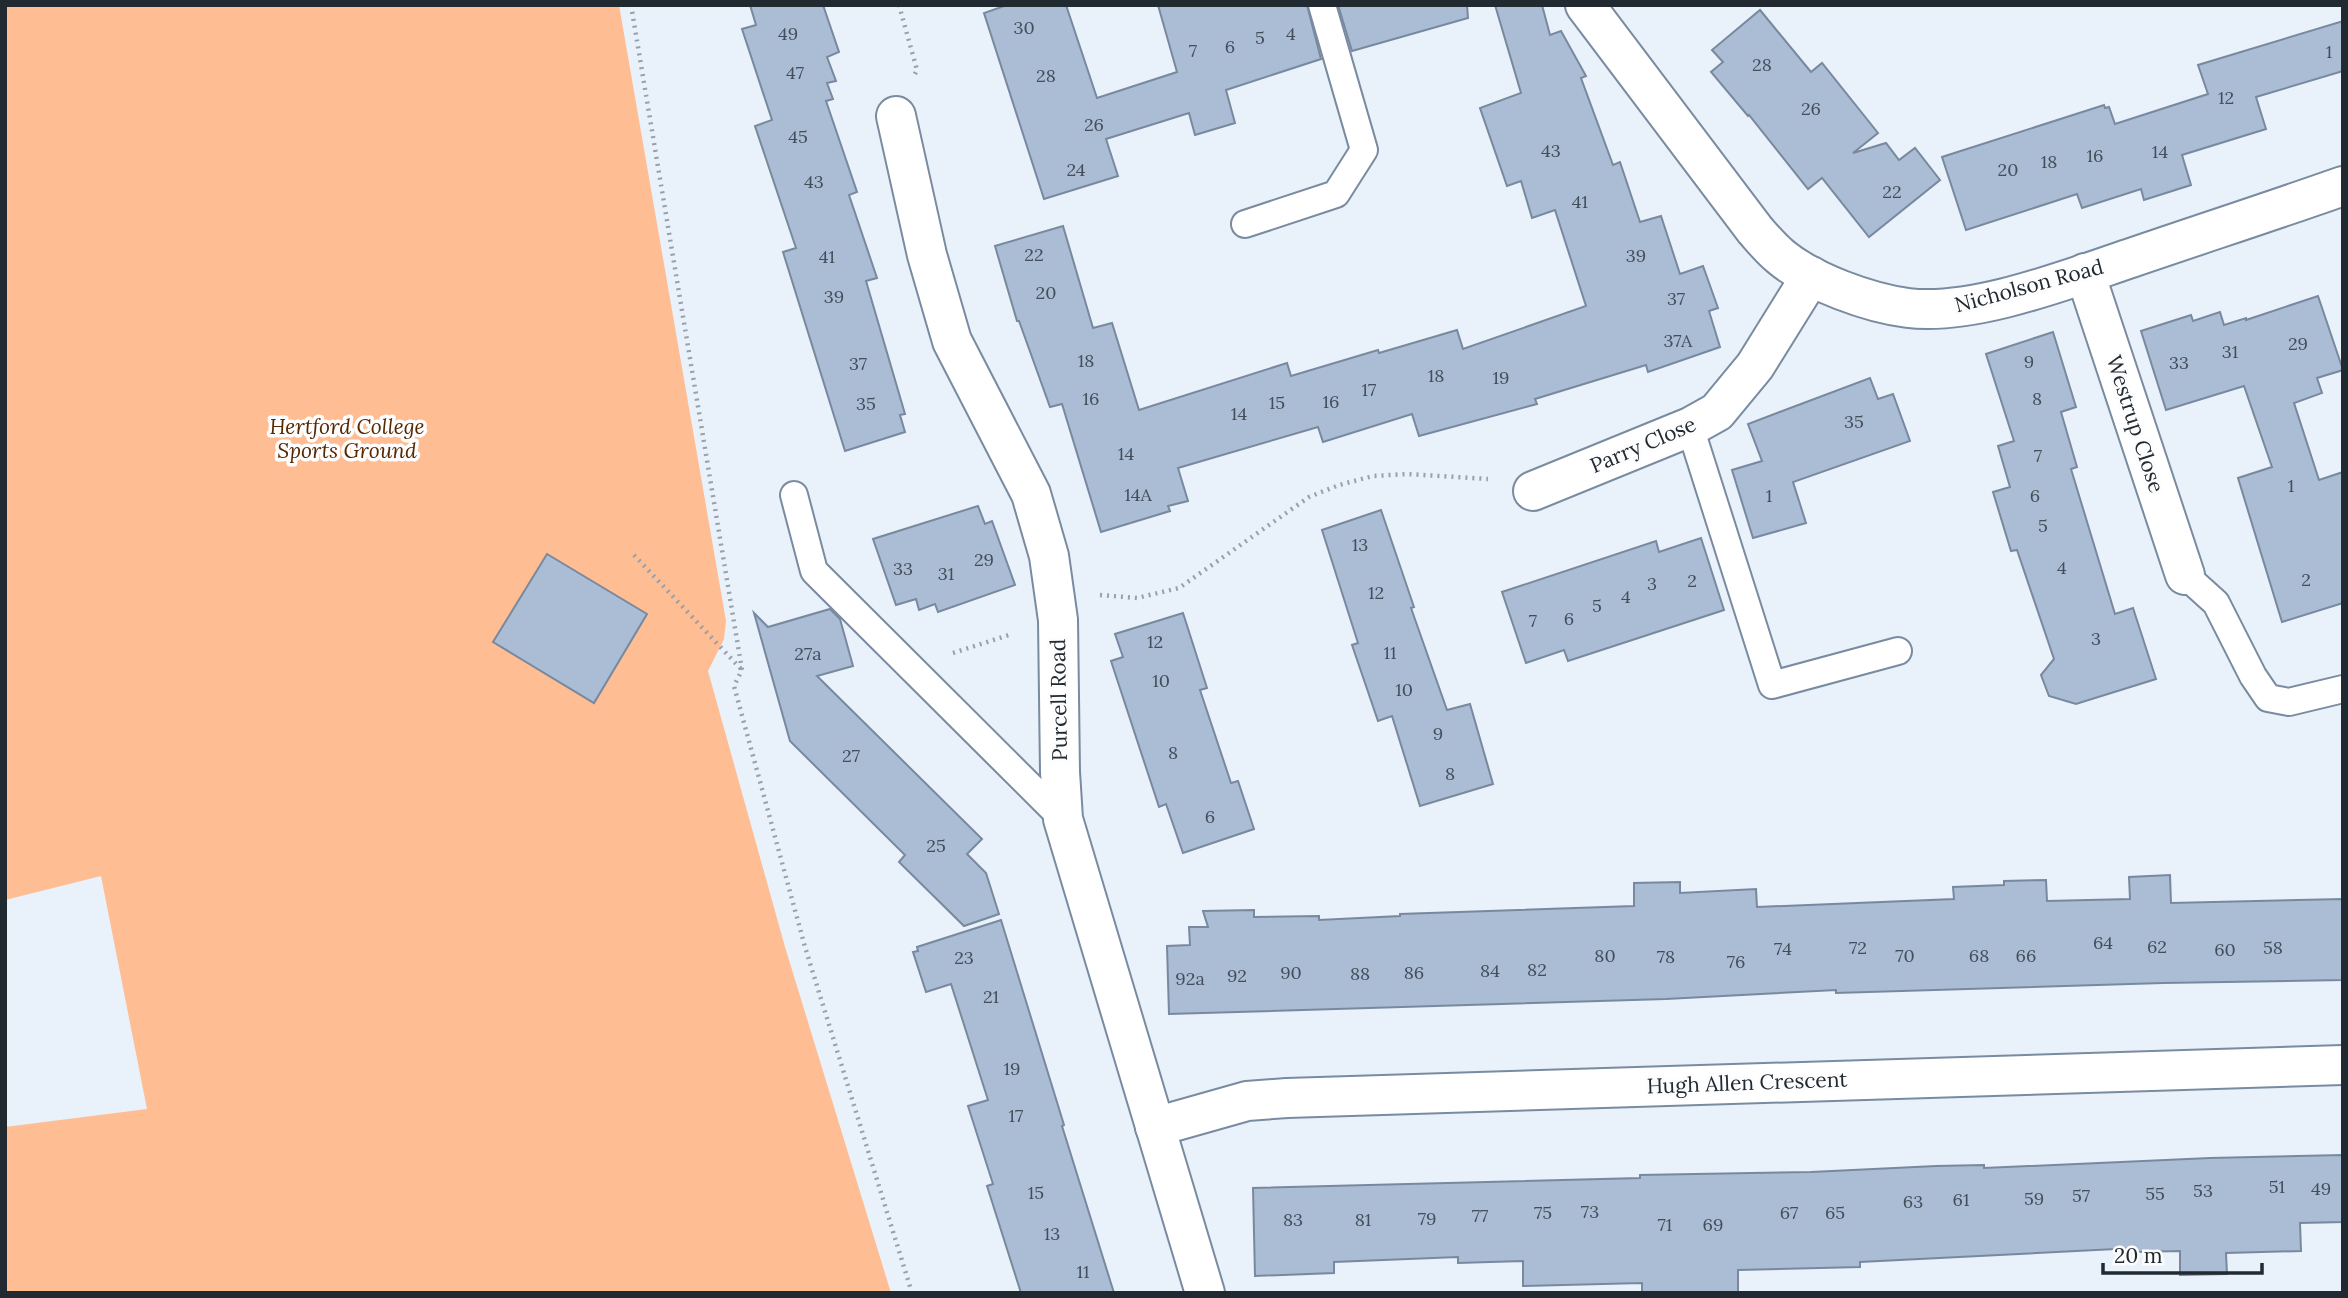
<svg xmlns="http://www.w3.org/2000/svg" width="2348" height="1298" viewBox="0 0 2348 1298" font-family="Lora,serif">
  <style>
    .green { fill: #febd93 }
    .building { fill: #aabdd4; stroke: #78899f; stroke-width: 2 }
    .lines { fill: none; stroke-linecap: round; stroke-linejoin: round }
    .lane-casing { stroke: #798ba0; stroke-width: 30 }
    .street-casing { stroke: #798ba0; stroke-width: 42 }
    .path { stroke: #98a0a9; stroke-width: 4.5; stroke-dasharray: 2 5; stroke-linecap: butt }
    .lane { stroke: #fff; stroke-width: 26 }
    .street { stroke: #fff; stroke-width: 38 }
    .labels { text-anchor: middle; stroke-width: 7; stroke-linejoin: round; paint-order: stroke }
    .number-label { font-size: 18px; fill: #434e5a }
    .street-label { font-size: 21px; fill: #212931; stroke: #fdfdfd }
    .park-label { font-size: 21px; font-style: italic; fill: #572700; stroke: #fdfdfd }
  </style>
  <rect width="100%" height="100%" fill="#e9f1fa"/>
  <path class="green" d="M5 5H619L726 621 724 639 708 671 785 947 891 1293H5V1127L147 1109 101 876 5 900Z"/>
  <g class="building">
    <path d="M750 5H823L839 52 827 57 836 81 827 83 833 99 826 101 857 192 849 195 877 278 866 281 905 414 900 415 905 432 845 451 783 252 796 248 755 126 772 120 742 29 756 25Z"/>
    <path d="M1007 5H1066L1097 98 1177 72 1158 5H1307L1321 59 1226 90 1235 123 1195 135 1189 113 1106 139 1118 176 1044 199 984 13Z"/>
    <path d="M1338 5H1467L1468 18 1352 51Z"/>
    <path d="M1495 5H1542L1550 35 1561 31 1586 76 1581 78 1613 165 1620 162 1640 222 1661 216 1680 274 1703 266 1718 308 1709 311 1720 347 1648 372 1646 365 1535 399 1537 404 1419 436 1412 414 1323 442 1318 427 1178 468 1188 501 1168 506 1170 511 1101 532 1062 404 1050 407 1019 321H1017L995 246 1063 226 1093 328 1112 323 1139 410 1287 363 1291 376 1378 350 1379 353 1457 330 1463 349 1586 306 1555 210 1532 218 1521 181 1507 186 1480 108 1521 93Z"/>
    <path d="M1760 10 1811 72 1822 63 1878 133 1853 153 1886 143 1899 160 1915 148 1940 180 1869 237 1822 178 1808 189 1749 115 1748 116 1711 72 1723 62 1712 50Z"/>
    <path d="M2343 21V71L2256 97 2266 129 2182 155 2191 185 2144 200 2141 189 2082 208 2077 194 1966 230 1942 157 2104 105 2105 108 2109 107 2115 124 2208 94 2198 65Z"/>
    <path d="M2318 296 2343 370 2317 378 2322 393 2294 403 2319 480 2343 472V603L2282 622 2238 478 2272 467 2244 386 2166 410 2141 331 2191 315 2193 321 2220 312 2224 325 2246 318V320Z"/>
    <path d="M2053 332 2076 407 2061 412 2077 467 2071 469 2115 614 2133 608 2156 679 2076 704 2049 696 2041 675 2054 659 2017 550 2011 551 1993 492 2010 487 1998 446 2014 441 1986 354Z"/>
    <path d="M1870 378 1878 399 1893 394 1910 441 1793 482 1806 523 1753 538 1732 470 1762 461 1748 424Z"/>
    <path d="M978 506 985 524 992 521 1015 585 938 612 935 604 919 610 916 599 896 605 873 539Z"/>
    <path d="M1381 510 1414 607 1411 608 1447 710 1470 704 1493 784 1420 806 1392 716 1378 721 1352 645 1358 643 1322 530Z"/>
    <path d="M1701 538 1724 610 1568 661 1564 650 1526 663 1502 592 1656 541 1659 552Z"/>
    <path d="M547 554 647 614 594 703 493 642Z"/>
    <path d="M830 609 840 619 853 666 817 676 982 839 967 854 986 873 999 914 964 926 899 862 905 855 790 741 754 613 768 627Z"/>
    <path d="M1183 613 1207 688 1200 690 1231 783 1238 781 1254 829 1183 853 1166 804 1159 807 1111 661 1123 657 1115 634Z"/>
    <path d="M2170 875 2171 903 2343 899V980L2163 983 1836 993V990L1666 999 1169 1014 1167 946 1190 945 1189 927H1208L1203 911 1254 910V917L1319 916V920L1400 916V914L1634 906V883L1680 882V893L1756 889 1757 907 1954 899 1953 887 2004 885V881L2046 880 2047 901 2130 899 2129 877Z"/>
    <path d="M1001 920 1064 1125 1062 1126 1114 1293H1021L987 1186 993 1184 968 1106 988 1100 951 984 926 992 913 952 918 951 917 947Z"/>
    <path d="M2343 1155V1222L2300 1223 2301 1251 2226 1253 2227 1274 2180 1275V1251L2135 1252V1248L1860 1262V1267L1738 1270V1293H1642V1283L1523 1286V1261L1458 1263V1257L1334 1262V1273L1255 1276 1253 1188 1640 1178V1175L1811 1172 1936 1166 1984 1165V1168L2210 1158Z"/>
  </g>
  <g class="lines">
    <g class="lane-casing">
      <g id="lane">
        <path d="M1245 224 1336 194 1364 150 1322 5"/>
        <path d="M1690 427 1772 685 1898 651"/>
        <path d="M794 495 814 571 1063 819"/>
        <path d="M2185 575 2216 603 2253 676 2268 698 2289 702 2343 689"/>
      </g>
    </g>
    <g class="street-casing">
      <g id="street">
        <path d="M1585 5 1755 230C1763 239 1771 249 1781 257 1811 282 1869 303 1908 308 1974 316 2068 279 2131 258 2201 234 2272 211 2343 186"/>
        <path d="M896 116 927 255 952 341 1031 494 1049 556 1058 620 1060 772 1063 819 1205 1293"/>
        <path d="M2085 273 2185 575"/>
        <path d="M1533 491 1690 427 1717 412 1755 366 1811 276"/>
        <path d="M1155 1127 1247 1101 1287 1098 2343 1065"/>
      </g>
    </g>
    <g class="path">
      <path d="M631 5 742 670 734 686 805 947 912 1293"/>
      <path d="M899 5 917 70 915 74"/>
      <path d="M634 555 741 669"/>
      <path d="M1100 595 1137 598 1179 588 1309 497 1339 485 1373 476 1407 474 1488 479"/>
      <path d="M953 653 1012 634"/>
    </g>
    <use href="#lane" class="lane"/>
    <use href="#street" class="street"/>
  </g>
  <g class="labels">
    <g class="number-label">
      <text x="1024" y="34">30</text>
      <text x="788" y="40">49</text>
      <text x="1291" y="40">4</text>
      <text x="1260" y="44">5</text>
      <text x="1230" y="53">6</text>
      <text x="1193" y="57">7</text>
      <text x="2329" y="58">1</text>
      <text x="1762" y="71">28</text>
      <text x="795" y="79">47</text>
      <text x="1046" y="82">28</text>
      <text x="2226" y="104">12</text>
      <text x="1811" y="115">26</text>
      <text x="1094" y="131">26</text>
      <text x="798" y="143">45</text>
      <text x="1551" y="157">43</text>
      <text x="2160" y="158">14</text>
      <text x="2095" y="162">16</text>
      <text x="2049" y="168">18</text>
      <text x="1076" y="176">24</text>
      <text x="2008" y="176">20</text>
      <text x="814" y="188">43</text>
      <text x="1892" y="198">22</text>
      <text x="1580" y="208">41</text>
      <text x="1034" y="261">22</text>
      <text x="1636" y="262">39</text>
      <text x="827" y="263">41</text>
      <text x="1046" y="299">20</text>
      <text x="834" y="303">39</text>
      <text x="1676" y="305">37</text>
      <text x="1678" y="347">37A</text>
      <text x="2298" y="350">29</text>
      <text x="2230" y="358">31</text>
      <text x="1086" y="367">18</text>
      <text x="2029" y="368">9</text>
      <text x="2179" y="369">33</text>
      <text x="858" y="370">37</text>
      <text x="1436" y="382">18</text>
      <text x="1501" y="384">19</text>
      <text x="1369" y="396">17</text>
      <text x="1091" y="405">16</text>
      <text x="2037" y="405">8</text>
      <text x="1331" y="408">16</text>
      <text x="1277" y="409">15</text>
      <text x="866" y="410">35</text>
      <text x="1239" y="420">14</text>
      <text x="1854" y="428">35</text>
      <text x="1126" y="460">14</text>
      <text x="2038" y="462">7</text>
      <text x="2291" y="492">1</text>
      <text x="1138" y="501">14A</text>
      <text x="1769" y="502">1</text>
      <text x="2035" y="502">6</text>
      <text x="2043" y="532">5</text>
      <text x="1360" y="551">13</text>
      <text x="984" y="566">29</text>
      <text x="2062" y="574">4</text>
      <text x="903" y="575">33</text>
      <text x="946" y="580">31</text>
      <text x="2306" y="586">2</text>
      <text x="1692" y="587">2</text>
      <text x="1652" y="590">3</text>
      <text x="1376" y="599">12</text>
      <text x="1626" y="603">4</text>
      <text x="1597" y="612">5</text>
      <text x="1569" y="625">6</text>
      <text x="1533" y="627">7</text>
      <text x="2096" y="645">3</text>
      <text x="1155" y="648">12</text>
      <text x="1390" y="659">11</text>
      <text x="808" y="660">27a</text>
      <text x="1161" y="687">10</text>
      <text x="1404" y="696">10</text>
      <text x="1438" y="740">9</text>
      <text x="1173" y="759">8</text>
      <text x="851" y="762">27</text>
      <text x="1450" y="780">8</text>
      <text x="1210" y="823">6</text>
      <text x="936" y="852">25</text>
      <text x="2103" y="949">64</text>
      <text x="2157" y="953">62</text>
      <text x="1858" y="954">72</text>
      <text x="2273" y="954">58</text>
      <text x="1783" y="955">74</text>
      <text x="2225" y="956">60</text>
      <text x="1605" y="962">80</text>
      <text x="1905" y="962">70</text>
      <text x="1979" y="962">68</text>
      <text x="2026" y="962">66</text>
      <text x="1666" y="963">78</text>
      <text x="964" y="964">23</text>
      <text x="1736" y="968">76</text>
      <text x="1537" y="976">82</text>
      <text x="1490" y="977">84</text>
      <text x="1291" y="979">90</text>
      <text x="1414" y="979">86</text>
      <text x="1360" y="980">88</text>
      <text x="1237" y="982">92</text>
      <text x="1190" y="985">92a</text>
      <text x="991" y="1003">21</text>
      <text x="1012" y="1075">19</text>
      <text x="1016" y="1122">17</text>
      <text x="2277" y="1193">51</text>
      <text x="2321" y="1195">49</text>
      <text x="2203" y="1197">53</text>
      <text x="1036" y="1199">15</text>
      <text x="2155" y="1200">55</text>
      <text x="2081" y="1202">57</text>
      <text x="2034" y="1205">59</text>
      <text x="1961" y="1206">61</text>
      <text x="1913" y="1208">63</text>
      <text x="1590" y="1218">73</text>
      <text x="1543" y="1219">75</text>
      <text x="1789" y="1219">67</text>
      <text x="1835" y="1219">65</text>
      <text x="1480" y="1222">77</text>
      <text x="1427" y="1225">79</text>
      <text x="1293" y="1226">83</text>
      <text x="1363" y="1226">81</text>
      <text x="1665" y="1231">71</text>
      <text x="1713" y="1231">69</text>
      <text x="1052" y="1240">13</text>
      <text x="1083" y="1278">11</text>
    </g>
    <g class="street-label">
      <text transform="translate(2029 286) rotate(-15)" y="7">Nicholson Road</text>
      <text transform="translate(2135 424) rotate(72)" y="7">Westrup Close</text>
      <text transform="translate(1643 445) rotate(-23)" y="7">Parry Close</text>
      <text transform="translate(1059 700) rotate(-91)" y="7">Purcell Road</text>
      <text transform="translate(1747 1083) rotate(-2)" y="7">Hugh Allen Crescent</text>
    </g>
    <g class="park-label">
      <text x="347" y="434">Hertford College<tspan x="347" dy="24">Sports Ground</tspan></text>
    </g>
  </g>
  <rect width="2348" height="1298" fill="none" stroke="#212931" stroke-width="14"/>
  <path d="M2103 1263v10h159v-10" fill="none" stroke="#212931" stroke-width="3.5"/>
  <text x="2114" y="1263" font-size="21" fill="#212931" stroke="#fdfdfd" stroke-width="5" paint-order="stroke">20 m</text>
</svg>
